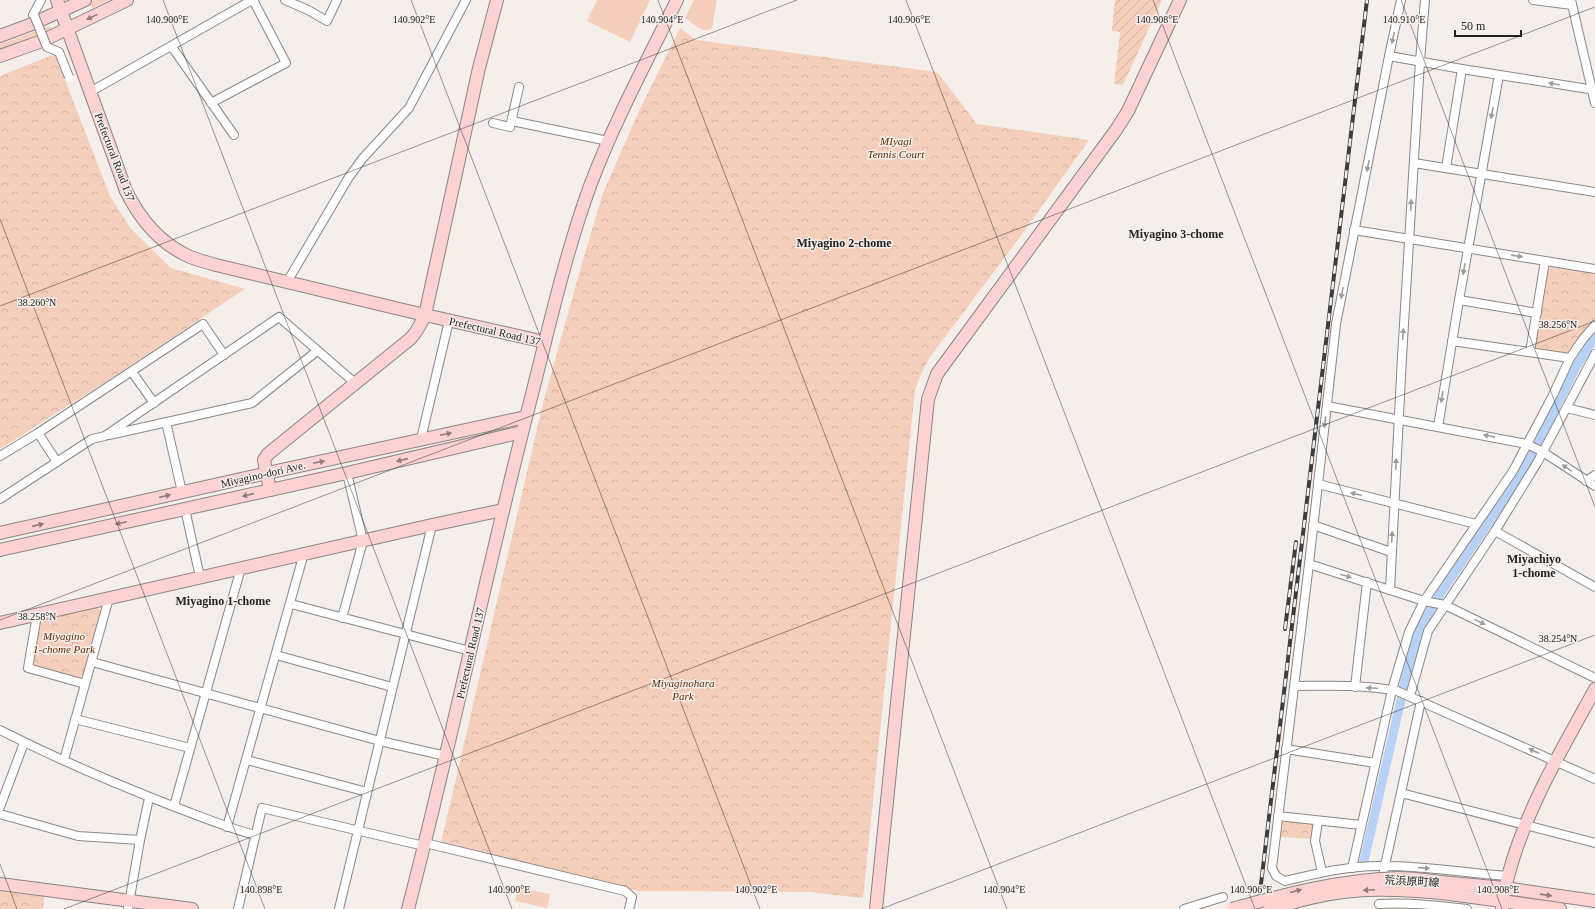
<svg xmlns="http://www.w3.org/2000/svg" width="1595" height="909" viewBox="0 0 1595 909" font-family="'Times New Roman','Noto Sans JP',serif">
  <style>
    .grass { fill: #f6cfbc }
    .park { fill: url(#park-crowns) }
    .garden { fill: url(#garden-furrows) }
    .lines { fill: none; stroke-linecap: round; stroke-linejoin: round }
    .canal { stroke: #b8d1f6; stroke-width: 9 }
    .street-casing { stroke: #8c8684; stroke-width: 10 }
    .secondary-casing { stroke: #8c8684; stroke-width: 14 }
    .street { stroke: #fff; stroke-width: 8 }
    .secondary { stroke: #fdd2d2; stroke-width: 12 }
    .rail-casing { stroke: #3f3c3a; stroke-width: 4 }
    .rail { stroke: #f5efec; stroke-width: 2.5; stroke-dasharray: 8; stroke-linecap: butt }
    .street-bridge-casing { stroke: #8c8684; stroke-width: 10; stroke-linecap: butt }
    .secondary-bridge-casing { stroke: #8c8684; stroke-width: 14; stroke-linecap: butt }
    .street-bridge { stroke: #fff; stroke-width: 8 }
    .secondary-bridge { stroke: #fdd2d2; stroke-width: 12 }
    .oneway { fill: #917a7a }
    .oneway2 { fill: #9d9c9b }
    .ticks { fill: none; stroke: #252221; stroke-width: 1; stroke-opacity: 0.45 }
    .labels { text-anchor: middle; stroke-width: 3; stroke-linejoin: round; paint-order: stroke }
    .park-label { font-size: 11px; font-style: italic; fill: #692a00; stroke: #f5efec }
    .street-label { font-size: 11px; fill: #252221; stroke: #f5efec }
    .neighbourhood-label { font-size: 12px; font-weight: bold; fill: #252221; stroke: #f5efec }
    .ticks-label { font-size: 10px; text-anchor: middle; fill: #252221; stroke: #f5efec; stroke-width: 3; stroke-linejoin: round; paint-order: stroke }
  </style>
  <defs>
    <pattern id="park-crowns" width="20" height="18" patternUnits="userSpaceOnUse"><rect width="20" height="18" fill="#f6cfbc"/><path d="M2 6a3 3 0 1 1 6 0M12 15a3 3 0 1 1 6 0" fill="none" stroke="#d3b1a1"/></pattern>
    <pattern id="garden-furrows" width="10" height="10" patternUnits="userSpaceOnUse"><rect width="10" height="10" fill="#f6cfbc"/><path d="M-1 1l2-2M0 10L10 0M9 11l2-2" fill="none" stroke="#d3b1a1"/></pattern>
  </defs>
  <rect width="100%" height="100%" fill="#f5efec"/>
  <g class="grass">
    <path d="M95 0H109L92 8 89 3Z"/>
    <path d="M597 0H650L630 42 587 21Z"/>
    <path d="M694 0H717L712 28C702 35 693 23 685 18Z"/>
    <path d="M47 27H51L52 30 0 52V44Z"/>
    <path d="M518 887 550 894 547 908 515 901Z"/>
  </g>
  <g class="park">
    <path d="M680 28 696 40 937 72 977 124 1089 140 1020 237 930 357 921 374 915 390 863 898 809 892 638 891 441 843 543 403 582 263 603 193 639 111Z"/>
    <path d="M55 54 110 196 131 229 171 268 245 289 116 375 0 449V76Z"/>
    <path d="M1552 266 1595 273V321L1583 332 1570 351 1563 355 1537 351 1534 347 1547 269Z"/>
    <path d="M96 607 101 611 84 675 78 678 36 667 33 662 40 623 45 618Z"/>
    <path d="M1286 820 1312 823 1314 826 1312 839 1281 837 1282 822Z"/>
    <path d="M0 891 44 897 43 909H0Z"/>
  </g>
  <path class="garden" d="M1115 0H1162L1123 85 1114 84 1120 32 1112 31Z"/>
  <g class="lines">
    <g class="canal">
      <path d="M1403 689 1418 632 1442 591 1523 472 1577 365 1595 337"/>
      <path d="M1364 861 1401 700"/>
    </g>
    <g class="street-casing">
      <g id="street">
        <path d="M285 0 308 10 327 21 337 0"/>
        <path d="M1401 0 1389 56 1336 324 1309 564 1272 868 1276 876 1285 881C1318 873 1352 865 1385 866 1426 866 1467 873 1507 876"/>
        <path d="M1533 0 1572 5"/>
        <path d="M1571 0 1595 103"/>
        <path d="M33 15 41 0"/>
        <path d="M172 47 234 135"/>
        <path d="M1389 56 1462 69 1595 90"/>
        <path d="M90 92 252 0"/>
        <path d="M211 103 286 63 253 0"/>
        <path d="M512 121 608 141"/>
        <path d="M493 123 510 127 519 87"/>
        <path d="M1414 163 1595 192"/>
        <path d="M1446 168 1462 69"/>
        <path d="M1354 230 1595 269"/>
        <path d="M287 282 349 177 363 158 409 108 466 0"/>
        <path d="M1459 300 1537 313"/>
        <path d="M1452 341 1570 358"/>
        <path d="M1530 352 1545 261"/>
        <path d="M132 372 154 403"/>
        <path d="M1327 406 1527 444 1543 452 1595 486"/>
        <path d="M1567 408 1595 415"/>
        <path d="M166 422 182 492"/>
        <path d="M1438 427 1459 300 1499 75"/>
        <path d="M38 433 57 462"/>
        <path d="M109 435 252 403 317 351"/>
        <path d="M421 439 449 321"/>
        <path d="M0 456 38 433 203 324 224 355"/>
        <path d="M1586 481 1595 475"/>
        <path d="M1318 484 1476 524"/>
        <path d="M0 499 92 439 105 436 279 317 355 383"/>
        <path d="M185 509 200 577"/>
        <path d="M1313 525 1391 552"/>
        <path d="M1495 531 1595 587"/>
        <path d="M1309 564 1424 601 1445 605 1595 678"/>
        <path d="M1390 590 1402 357 1420 61 1425 0"/>
        <path d="M291 604 470 651"/>
        <path d="M37 615 28 668 85 684"/>
        <path d="M342 618 363 541 347 473"/>
        <path d="M276 655 392 687"/>
        <path d="M92 662 380 741 446 756"/>
        <path d="M1294 686C1328 686 1364 684 1397 691L1595 779"/>
        <path d="M1355 687 1367 582"/>
        <path d="M1410 696 1428 631 1495 531 1537 463 1595 354"/>
        <path d="M75 719 190 748"/>
        <path d="M0 730C57 759 116 784 175 807 202 817 228 828 255 835"/>
        <path d="M1286 749 1375 763"/>
        <path d="M64 760 109 598"/>
        <path d="M247 760 367 792"/>
        <path d="M1401 793 1595 843"/>
        <path d="M174 806 241 568"/>
        <path d="M0 807 24 743"/>
        <path d="M0 814 78 836 140 840"/>
        <path d="M1278 816 1361 825"/>
        <path d="M1318 821 1315 841 1322 872"/>
        <path d="M227 827 304 553"/>
        <path d="M425 843 625 891 632 897 629 909"/>
        <path d="M1352 868 1392 690 1409 632 1424 601 1513 471 1553 395 1570 358 1583 339 1595 325"/>
        <path d="M1384 870 1421 701"/>
        <path d="M1379 904C1409 902 1437 905 1467 909"/>
        <path d="M128 909 140 840 149 798"/>
        <path d="M238 909 262 808 424 846"/>
        <path d="M339 909 432 525"/>
        <path d="M1184 909 1223 897"/>
      </g>
    </g>
    <g class="secondary-casing">
      <g id="secondary">
        <path d="M57 0 126 191C139 217 159 242 186 255 196 260 206 262 216 265L412 312 545 342"/>
        <path d="M0 36 32 24 85 0"/>
        <path d="M0 56 42 41 127 0"/>
        <path d="M270 490 264 460 268 454 410 339C417 332 421 324 425 315L479 68 497 0"/>
        <path d="M0 533 281 470 526 417"/>
        <path d="M0 550 347 473 522 432"/>
        <path d="M0 623 432 525 503 510"/>
        <path d="M1451 883 1505 888 1595 901"/>
        <path d="M0 884 192 909"/>
        <path d="M1450 894 1560 909"/>
        <path d="M408 909C452 740 487 568 531 398 549 327 565 255 590 186 614 122 647 61 677 0"/>
        <path d="M876 909 928 399 937 374 1116 130 1128 111 1180 0"/>
        <path d="M1502 909C1503 890 1509 873 1514 856 1534 795 1565 744 1595 689"/>
      </g>
    </g>
    <use href="#street" class="street"/>
    <use href="#secondary" class="secondary"/>
    <g class="rail-casing">
      <g id="rail">
        <path d="M1285 629 1296 542"/>
        <path d="M1258 909 1367 0"/>
      </g>
    </g>
    <use href="#rail" class="rail"/>
    <g class="street-bridge-casing">
      <path id="street-bridge" d="M34 15 47 47 59 52 69 77"/>
    </g>
    <g class="secondary-bridge-casing">
      <g id="secondary-bridge">
        <path d="M1232 909C1286 894 1340 880 1397 878 1415 878 1433 881 1451 883"/>
        <path d="M1270 909C1301 900 1334 891 1367 890 1395 889 1422 891 1450 894"/>
      </g>
    </g>
    <use href="#street-bridge" class="street-bridge"/>
    <use href="#secondary-bridge" class="secondary-bridge"/>
  </g>
  <defs><path id="oneway-solid" d="M-6-.8H1V-3.2L6.5 0L1 3.2V.8H-6Z"/></defs>
  <g class="oneway">
    <use href="#oneway-solid" transform="translate(92 17) rotate(154)"/>
    <use href="#oneway-solid" transform="translate(446 434) rotate(-12)"/>
    <use href="#oneway-solid" transform="translate(402 460) rotate(167)"/>
    <use href="#oneway-solid" transform="translate(319 462) rotate(-12)"/>
    <use href="#oneway-solid" transform="translate(248 495) rotate(167)"/>
    <use href="#oneway-solid" transform="translate(165 496) rotate(-13)"/>
    <use href="#oneway-solid" transform="translate(121 523) rotate(168)"/>
    <use href="#oneway-solid" transform="translate(38 525) rotate(-13)"/>
    <use href="#oneway-solid" transform="translate(1369 890) rotate(178)"/>
    <use href="#oneway-solid" transform="translate(1296 891) rotate(-15)"/>
    <use href="#oneway-solid" transform="translate(1546 895) rotate(8)"/>
  </g>
  <g class="oneway2">
    <use href="#oneway-solid" transform="translate(1393 38) rotate(103)"/>
    <use href="#oneway-solid" transform="translate(1554 84) rotate(-170)"/>
    <use href="#oneway-solid" transform="translate(1492 113) rotate(100)"/>
    <use href="#oneway-solid" transform="translate(1368 166) rotate(101)"/>
    <use href="#oneway-solid" transform="translate(1411 205) rotate(-87)"/>
    <use href="#oneway-solid" transform="translate(1517 256) rotate(9)"/>
    <use href="#oneway-solid" transform="translate(1464 269) rotate(100)"/>
    <use href="#oneway-solid" transform="translate(1342 293) rotate(101)"/>
    <use href="#oneway-solid" transform="translate(1403 334) rotate(-86)"/>
    <use href="#oneway-solid" transform="translate(1442 397) rotate(99)"/>
    <use href="#oneway-solid" transform="translate(1325 422) rotate(97)"/>
    <use href="#oneway-solid" transform="translate(1489 436) rotate(-169)"/>
    <use href="#oneway-solid" transform="translate(1396 464) rotate(-87)"/>
    <use href="#oneway-solid" transform="translate(1567 468) rotate(-146)"/>
    <use href="#oneway-solid" transform="translate(1356 494) rotate(-166)"/>
    <use href="#oneway-solid" transform="translate(1392 537) rotate(-87)"/>
    <use href="#oneway-solid" transform="translate(1346 576) rotate(18)"/>
    <use href="#oneway-solid" transform="translate(1480 622) rotate(26)"/>
    <use href="#oneway-solid" transform="translate(1372 688) rotate(-177)"/>
    <use href="#oneway-solid" transform="translate(1534 751) rotate(-156)"/>
    <use href="#oneway-solid" transform="translate(1424 868) rotate(5)"/>
  </g>
  <path class="ticks" d="M163 0 512 909M411 0 760 909M658 0 1007 909M906 0 1255 909M1153 0 1502 909M1401 0 1595 507M0 219 265 909M0 306 797 0M0 620 1595 7M0 864 17 909M64 909 1595 321M881 909 1595 635"/>
  <g class="labels">
    <g class="park-label">
      <text x="896" y="145">MIyagi<tspan x="896" dy="13">Tennis Court</tspan></text>
      <text x="64" y="640">Miyagino<tspan x="64" dy="13">1-chome Park</tspan></text>
      <text x="683" y="687">Miyaginohara<tspan x="683" dy="13">Park</tspan></text>
    </g>
    <g class="street-label">
      <text transform="translate(115 157) rotate(69)" y="4">Prefectural Road 137</text>
      <text transform="translate(495 331) rotate(13)" y="4">Prefectural Road 137</text>
      <text transform="translate(263 474) rotate(-13)" y="4">Miyagino-dori Ave.</text>
      <text transform="translate(470 653) rotate(-77)" y="4">Prefectural Road 137</text>
      <text transform="translate(1412 881) rotate(3)" y="4">荒浜原町線</text>
    </g>
    <g class="neighbourhood-label">
      <text x="1176" y="238">Miyagino 3-chome</text>
      <text x="844" y="247">Miyagino 2-chome</text>
      <text x="1534" y="563">Miyachiyo<tspan x="1534" dy="14">1-chome</tspan></text>
      <text x="223" y="605">Miyagino 1-chome</text>
    </g>
  </g>
  <g class="ticks-label">
    <text x="167" y="23">140.900°E</text>
    <text x="414" y="23">140.902°E</text>
    <text x="662" y="23">140.904°E</text>
    <text x="909" y="23">140.906°E</text>
    <text x="1157" y="23">140.908°E</text>
    <text x="1404" y="23">140.910°E</text>
    <text x="37" y="306">38.260°N</text>
    <text x="1558" y="328">38.256°N</text>
    <text x="37" y="620">38.258°N</text>
    <text x="1558" y="642">38.254°N</text>
    <text x="261" y="893">140.898°E</text>
    <text x="509" y="893">140.900°E</text>
    <text x="756" y="893">140.902°E</text>
    <text x="1004" y="893">140.904°E</text>
    <text x="1251" y="893">140.906°E</text>
    <text x="1498" y="893">140.908°E</text>
  </g>
  <path d="M1455 30v6h66v-6" fill="none" stroke="#252221" stroke-width="2"/>
  <text x="1461" y="30" font-size="12" fill="#252221" stroke="#f5efec" stroke-width="3" paint-order="stroke">50 m</text>
</svg>
